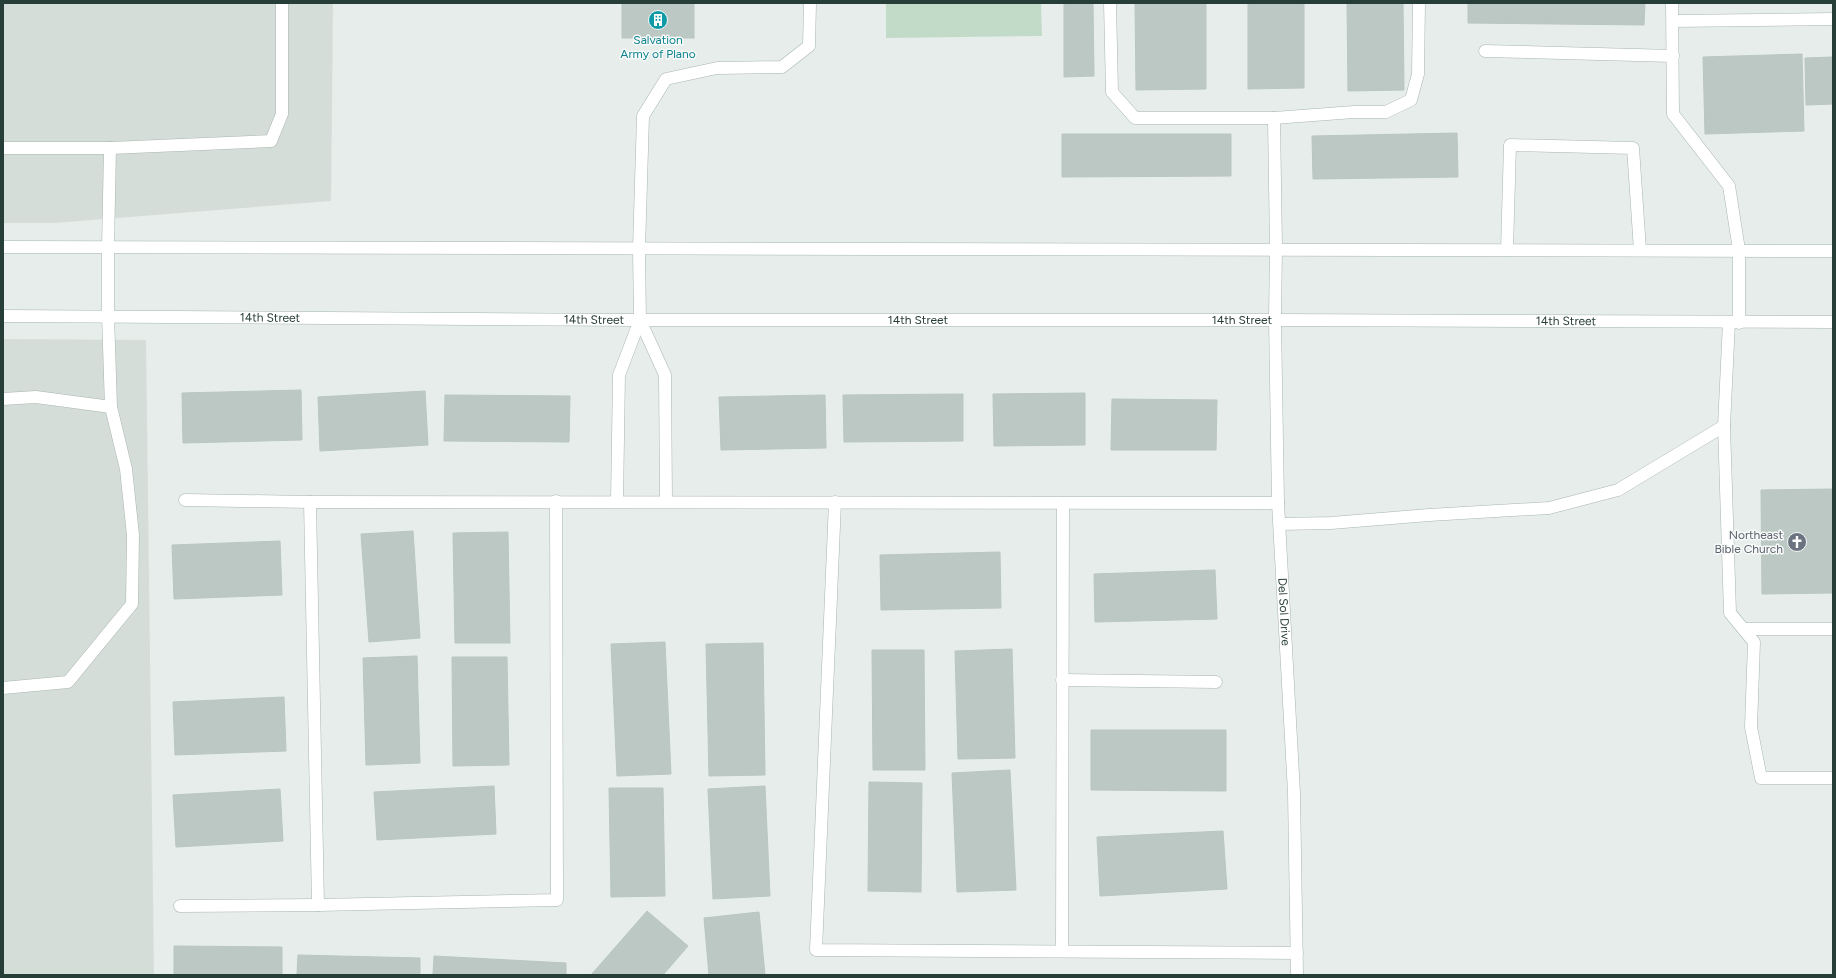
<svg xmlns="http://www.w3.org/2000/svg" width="1836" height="978" viewBox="0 0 1836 978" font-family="Figtree,sans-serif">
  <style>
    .built { fill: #d5ddd9 }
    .green { fill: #c2dbc9 }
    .building { fill: #bcc8c3; stroke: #b9c6c1 }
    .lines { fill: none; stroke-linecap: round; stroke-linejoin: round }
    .lane-casing { stroke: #a9b5b1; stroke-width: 13 }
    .street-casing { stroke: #a9b5b1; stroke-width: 13 }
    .secondary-casing { stroke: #a3b5ae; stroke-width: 13 }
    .lane { stroke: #fff; stroke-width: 12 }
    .street { stroke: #fff; stroke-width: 12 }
    .secondary { stroke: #fff; stroke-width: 12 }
    .labels { text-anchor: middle; stroke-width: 3; stroke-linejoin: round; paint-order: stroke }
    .culture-label { font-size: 12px; fill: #0d838f; stroke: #f7faf8 }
    .street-label { font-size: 12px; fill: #273d37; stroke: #f7faf8 }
    .worship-label { font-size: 12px; fill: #5b616d; stroke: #f7faf8; text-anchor: end }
  </style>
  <rect width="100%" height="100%" fill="#e6edea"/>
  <g class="built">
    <path d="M3 3H333L331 201 54 223H3Z"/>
    <path d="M3 339 146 340 154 975H3Z"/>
  </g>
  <path class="green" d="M886 3H1041L1042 36 886 38Z"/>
  <g class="building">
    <rect x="622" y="3" width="72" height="35"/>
    <path d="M1064 3H1093L1094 76 1064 77Z"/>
    <path d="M1135 3H1206V89L1136 90Z"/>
    <path d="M1248 3H1304V88L1248 89Z"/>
    <path d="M1347 3H1403L1404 90 1348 91Z"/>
    <path d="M1468 3H1645L1644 25 1468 23Z"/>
    <path d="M1802 54 1804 131 1705 134 1703 57Z"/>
    <path d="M1833 57V104L1806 105 1805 58Z"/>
    <path d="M1457 133 1458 177 1313 179 1312 136Z"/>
    <path d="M1062 134H1231V176L1062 177Z"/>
    <path d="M301 390 302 440 183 443 182 393Z"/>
    <path d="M425 391 428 445 320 451 318 397Z"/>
    <path d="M1085 393V445L994 446 993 394Z"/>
    <path d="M963 394V441L844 442 843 395Z"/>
    <path d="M445 395 570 396 569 442 444 441Z"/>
    <path d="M825 395 826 448 721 450 719 397Z"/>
    <path d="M1112 399 1217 400 1216 450H1111Z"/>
    <path d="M1833 489V593L1762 594 1761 490Z"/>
    <path d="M413 531 420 638 369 642 361 534Z"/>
    <path d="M508 532 510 643H455L453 533Z"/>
    <path d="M280 541 282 595 174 599 172 545Z"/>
    <path d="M1000 552 1001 608 881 610 880 555Z"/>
    <path d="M1215 570 1217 619 1095 622 1094 574Z"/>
    <path d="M665 642 671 774 617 776 611 644Z"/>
    <path d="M763 643 765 775 709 776 706 644Z"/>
    <path d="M1012 649 1015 758 958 759 955 651Z"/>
    <path d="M872 650H924L925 770H873Z"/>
    <path d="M417 656 420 763 366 765 363 658Z"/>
    <path d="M452 657H507L509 765 453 766Z"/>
    <path d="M284 697 286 751 175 755 173 702Z"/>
    <path d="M1091 730H1226V791L1091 790Z"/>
    <path d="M1010 770 1016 890 957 892 952 773Z"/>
    <path d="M869 782 922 783 921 892 868 891Z"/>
    <path d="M494 786 496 834 377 840 374 792Z"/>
    <path d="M765 786 770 896 713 899 708 789Z"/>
    <path d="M609 788H663L665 896 611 897Z"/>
    <path d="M280 789 283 841 176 847 173 795Z"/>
    <path d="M1223 831 1227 889 1100 896 1097 837Z"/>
    <path d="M647 911 688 946 663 975H591Z"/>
    <path d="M759 912 765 975H709L704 918Z"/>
    <path d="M174 946 282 947V975H174Z"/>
    <path d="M298 955 420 958V975H297Z"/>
    <path d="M434 956 566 963V975H433Z"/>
  </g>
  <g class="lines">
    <g class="lane-casing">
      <g id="lane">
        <path d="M1110 3 1112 92 1135 118H1274L1354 112H1386L1411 100 1418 74 1419 3"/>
        <path d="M1672 3 1673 114 1729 186 1739 250"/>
        <path d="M1673 21 1833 19"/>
        <path d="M1485 51 1673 56"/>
        <path d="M1274 118 1276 249"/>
        <path d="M3 148H110L108 248"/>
        <path d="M110 148 271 141 282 114V3"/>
        <path d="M639 249 643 116 666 79 717 68 782 67 809 46 810 3"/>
        <path d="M1507 250 1510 145 1633 148 1640 250"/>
        <path d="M640 320 665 375 666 501"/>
        <path d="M3 399 36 397 111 407"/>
        <path d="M1724 426 1730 613 1754 642 1751 727 1761 778H1833"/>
        <path d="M185 500 310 502 1278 503"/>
        <path d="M617 501 619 375 640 320"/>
        <path d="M310 502 318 905"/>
        <path d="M835 502 816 950 1297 953"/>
        <path d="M1280 524 1331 523 1429 515 1549 508 1618 490 1724 426 1729 322"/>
        <path d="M1744 629H1833"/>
        <path d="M1062 680 1216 682"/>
        <path d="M3 688 68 682 132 604 133 535 126 469 111 407 108 315"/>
        <path d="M180 906 318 905 557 900 556 501"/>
        <path d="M1062 951 1063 503"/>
      </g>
    </g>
    <g class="street-casing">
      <g id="street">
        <path id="s1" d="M1276 249 1275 320 1278 503 1294 793 1297 975"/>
      </g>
    </g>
    <g class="secondary-casing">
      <g id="secondary">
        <path d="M3 247 1833 251"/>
        <path d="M108 248V315"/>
        <path d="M639 249 640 320"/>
        <path id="s2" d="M3 316 640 320H1275L1833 322"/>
        <path d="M1739 323V250"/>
      </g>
    </g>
    <use href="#lane" class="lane"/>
    <use href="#street" class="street"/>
    <use href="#secondary" class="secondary"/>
  </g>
  <defs>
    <g id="building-disc" transform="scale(1)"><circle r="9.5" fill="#0f9aa8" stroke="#f7faf8"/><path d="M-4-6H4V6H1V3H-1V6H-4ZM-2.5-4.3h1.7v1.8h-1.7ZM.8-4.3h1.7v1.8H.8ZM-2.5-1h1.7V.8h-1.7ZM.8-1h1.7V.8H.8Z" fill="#fff"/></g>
    <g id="church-disc" transform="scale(1)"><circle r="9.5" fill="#6b7280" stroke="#f7faf8"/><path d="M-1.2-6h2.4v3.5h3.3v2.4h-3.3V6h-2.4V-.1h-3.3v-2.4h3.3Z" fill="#fff"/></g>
  </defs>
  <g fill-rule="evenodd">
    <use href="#building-disc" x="658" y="20"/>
    <use href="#church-disc" x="1797" y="542"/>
  </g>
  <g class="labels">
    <g class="culture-label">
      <text x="658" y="44">Salvation<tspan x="658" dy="14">Army of Plano</tspan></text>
    </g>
    <g class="street-label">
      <text dy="4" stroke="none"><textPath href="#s2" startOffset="267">14th Street</textPath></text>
      <text dy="4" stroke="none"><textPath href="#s2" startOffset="591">14th Street</textPath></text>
      <text dy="4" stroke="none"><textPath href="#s2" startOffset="915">14th Street</textPath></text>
      <text dy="4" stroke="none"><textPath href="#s2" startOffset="1239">14th Street</textPath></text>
      <text dy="4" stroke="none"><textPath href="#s2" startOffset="1563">14th Street</textPath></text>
      <text dy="4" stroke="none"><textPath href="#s1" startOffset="363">Del Sol Drive</textPath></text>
    </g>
    <g class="worship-label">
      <text x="1783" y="539">Northeast<tspan x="1783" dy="14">Bible Church</tspan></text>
    </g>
  </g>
  <rect width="1836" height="978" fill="none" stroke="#273d37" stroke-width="8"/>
</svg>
